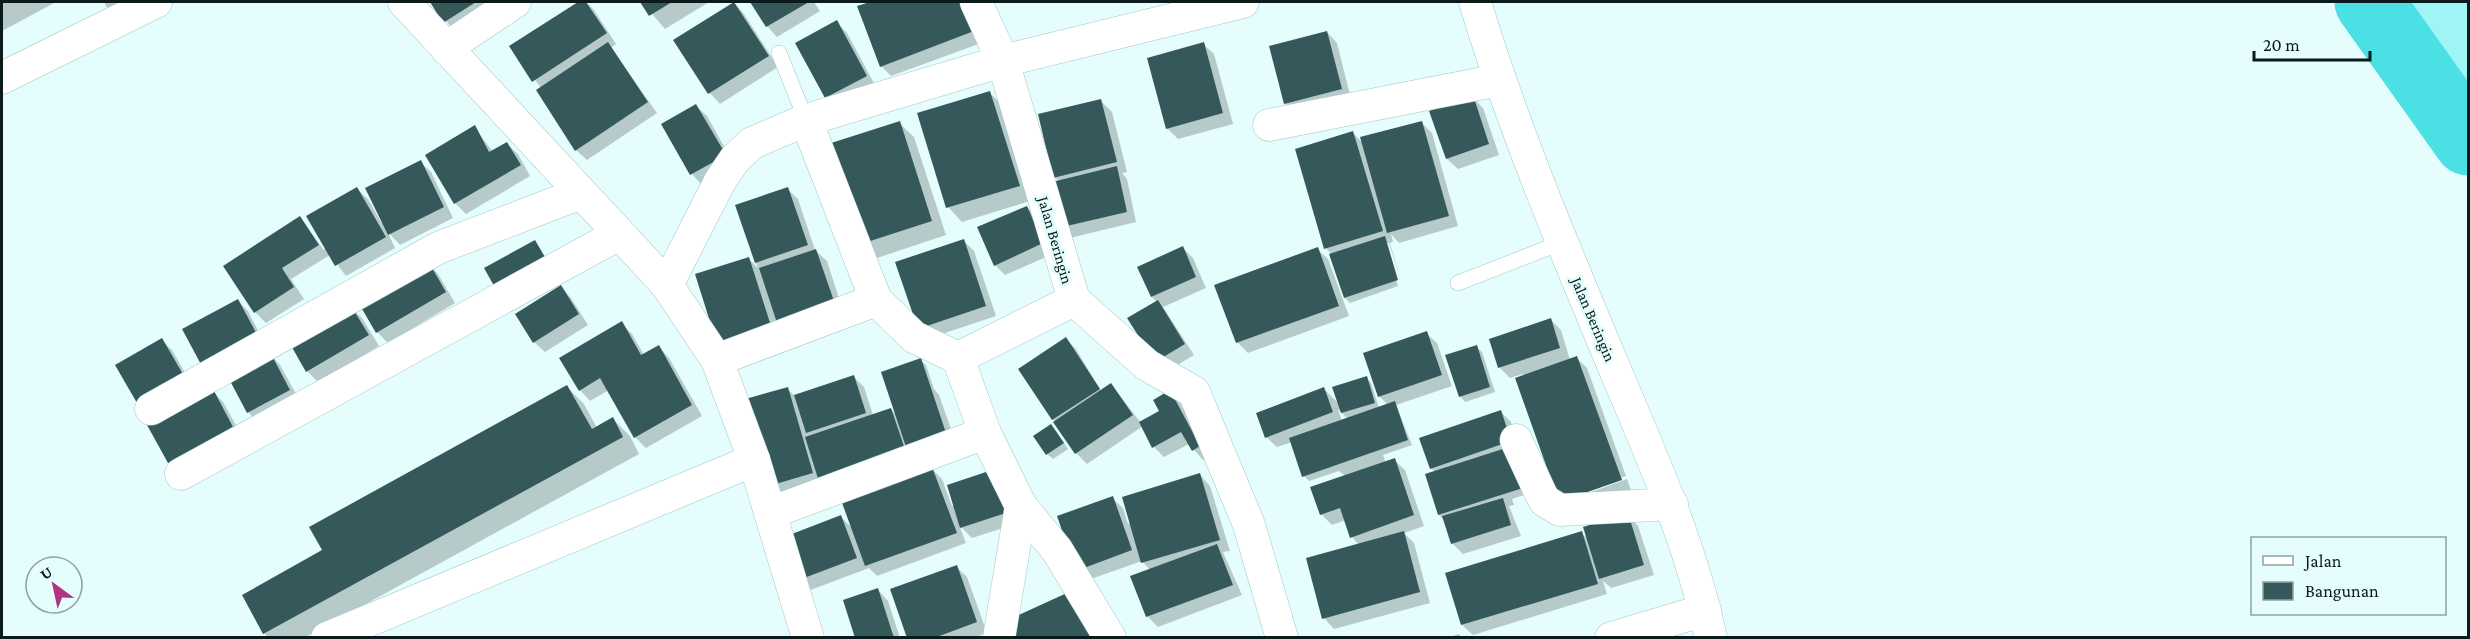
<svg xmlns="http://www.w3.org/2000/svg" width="2470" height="639" viewBox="0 0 2470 639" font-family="'Crimson Pro',serif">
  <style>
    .green { fill: #9ff5f6 }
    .shadow { fill: #0003; fill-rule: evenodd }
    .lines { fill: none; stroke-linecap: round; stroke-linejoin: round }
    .river { stroke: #4be0e3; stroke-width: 69 }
    .building { fill: #35595a }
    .lane-casing { stroke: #a0c7c7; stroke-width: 16 }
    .street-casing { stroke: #a0c7c7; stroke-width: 33 }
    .lane { stroke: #fff; stroke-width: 15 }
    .street { stroke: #fff; stroke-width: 32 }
    .labels { text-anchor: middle; stroke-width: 6; stroke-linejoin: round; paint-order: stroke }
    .street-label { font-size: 16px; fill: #0b1a1a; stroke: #e5fdfd }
  </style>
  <rect width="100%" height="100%" fill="#e5fdfd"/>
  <path class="green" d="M2391 2H2468V113L2459 102Z"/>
  <g class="shadow">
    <path d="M2 2H56L2 31Z"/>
    <path d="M104 2H176L124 29 113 19Z"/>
    <path d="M431 2H503L455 32Z"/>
    <path d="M581 2H586L594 10 616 44 611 48 657 113 587 160 576 150 541 88 511 47Z"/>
    <path d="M642 2H709L665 29Z"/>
    <path d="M752 2H814L820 11 777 37 767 26Z"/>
    <path d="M874 2H969L984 42 891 76 881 66 859 7Z"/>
    <path d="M734 3 744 14 778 67 720 104 710 93 675 40Z"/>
    <path d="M836 22 847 33 876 87 837 108 826 97Z"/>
    <path d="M1327 32 1337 43 1351 99 1296 114 1285 103Z"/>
    <path d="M1203 44 1214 54 1233 124 1178 139 1167 128Z"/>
    <path d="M990 93 1004 107 1033 200 962 222 948 207Z"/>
    <path d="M1472 97 1483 108 1499 155 1458 169 1447 159Z"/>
    <path d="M1101 101 1112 112 1127 172 1122 173 1127 179 1136 222 1070 238 1059 182 1055 177Z"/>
    <path d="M696 106 707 116 735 166 702 185 692 174Z"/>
    <path d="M1421 122 1432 133 1458 226 1399 243 1391 234 1393 242 1390 243 1402 285 1389 243H1386L1398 286 1350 303 1345 298 1332 255 1326 248 1353 133 1364 144Z"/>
    <path d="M899 123 914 137 946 235 877 258 862 243Z"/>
    <path d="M474 127 493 152 507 144 518 154 530 176 466 214 455 203 427 155Z"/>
    <path d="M420 162 431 172 453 218 400 245 387 231 395 248 346 276 330 255 291 279 304 299 266 323 255 312 300 218 324 250 357 189 368 199 382 224Z"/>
    <path d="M787 189 798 199 815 250 827 261 844 314 789 333 776 320 781 337 729 354 749 259 758 268 736 206Z"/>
    <path d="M1027 207 1037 218 1053 254 1005 275 995 265Z"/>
    <path d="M964 241 974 251 996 316 930 338 919 328Z"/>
    <path d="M1183 248 1193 258 1206 288 1163 307 1194 355 1166 372 1156 361 1157 302 1152 297Z"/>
    <path d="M1317 249 1328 259 1349 316 1248 353 1238 343 1216 286Z"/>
    <path d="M428 263 438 274 455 303 388 343 377 332Z"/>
    <path d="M561 287 571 298 588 325 545 352 534 342Z"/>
    <path d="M238 301 248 311 270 354 280 365 300 401 259 423 248 412 228 373Z"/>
    <path d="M351 308 362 318 379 346 318 382 307 371Z"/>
    <path d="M1551 320 1561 330 1570 360 1576 357 1587 368 1626 476 1564 499V502L1627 479 1631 490 1571 512 1561 502 1517 379 1524 377 1523 374 1510 378 1500 368 1491 340Z"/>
    <path d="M621 323 632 334 644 355 659 347 669 358 702 416 646 448 635 437 609 390 590 401 580 390Z"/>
    <path d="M1426 333 1437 343 1452 386 1396 405 1412 445 1383 455 1386 463 1394 460 1405 470 1424 526 1404 533 1414 543 1430 603 1334 629 1324 618 1359 545 1352 537 1346 520 1332 525 1321 514 1345 476 1339 471 1309 481 1304 476 1292 442 1277 447 1266 437 1324 389 1339 404 1366 378 1371 383 1379 408 1388 405 1380 397 1364 354ZM1338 409 1348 419 1342 421Z"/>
    <path d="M1065 339 1076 349 1101 391 1111 384 1141 423 1161 412 1170 392 1180 403 1210 457 1203 460 1189 444 1164 457 1154 447 1143 426 1087 464 1076 453 1038 397Z"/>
    <path d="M161 340 172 350 193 387 149 413Z"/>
    <path d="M1476 347 1482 352 1495 392 1465 402 1460 396Z"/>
    <path d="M920 360 926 365 934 389 939 395 957 446 774 497 787 389 795 396 853 376 864 387 873 415 891 409 897 416Z"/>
    <path d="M567 387 584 404 597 428 613 419 630 436 639 454 304 638H269L264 633 324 551Z"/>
    <path d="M212 391 223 402 243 438 180 473 169 462Z"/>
    <path d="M1500 411 1511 422 1530 493 1512 499 1514 505 1509 506 1521 536 1463 554 1452 543 1445 521 1439 515 1427 475 1435 472 1431 468Z"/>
    <path d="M1056 431 1068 449 1053 459 1047 454Z"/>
    <path d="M932 469 942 479 952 506 955 505 949 486 1022 522 972 538 959 525 966 543 877 576 869 568 808 591 797 581 841 517 853 529Z"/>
    <path d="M1200 475 1210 486 1230 551 1223 552 1242 595 1158 627 1147 616 1150 570 1142 561 1088 580 1078 570 1112 498 1123 508 1128 524Z"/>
    <path d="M1628 515 1638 526 1654 575 1611 588 1603 581 1607 594 1473 635 1462 625 1581 533 1589 540Z"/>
    <path d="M956 567 967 577 987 633 973 638H909Z"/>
    <path d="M878 590 888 601 900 638H857Z"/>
    <path d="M1459 634 1462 638H1447Z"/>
  </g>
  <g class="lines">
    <path class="river" d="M2369 2 2468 141"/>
  </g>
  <g class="building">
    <path d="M430 2H476L443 23Z"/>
    <path d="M578 2H586L607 33 532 82 509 46Z"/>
    <path d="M640 2H672L649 16Z"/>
    <path d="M734 2 769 56 708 94 673 40Z"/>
    <path d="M750 2H809L766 27Z"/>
    <path d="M870 2H963L974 31 880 67 857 6Z"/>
    <path d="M837 20 867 76 825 98 795 43Z"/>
    <path d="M1327 31 1342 89 1284 104 1269 46Z"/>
    <path d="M608 42 648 102 575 151 536 90Z"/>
    <path d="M1204 42 1223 113 1166 129 1147 58Z"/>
    <path d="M990 91 1020 186 946 208 917 113Z"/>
    <path d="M1473 95 1489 144 1446 159 1429 111Z"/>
    <path d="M1101 99 1117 162 1053 178 1038 114Z"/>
    <path d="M696 104 726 155 690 175 661 124Z"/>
    <path d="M900 121 932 221 861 244 828 144Z"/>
    <path d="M1422 121 1449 216 1387 233 1360 137Z"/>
    <path d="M475 125 489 152 507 142 521 165 454 204 425 155Z"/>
    <path d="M1353 131 1383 231 1324 249 1295 149Z"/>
    <path d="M421 160 444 207 388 235 365 188Z"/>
    <path d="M1117 166 1127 212 1058 228 1048 183Z"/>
    <path d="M357 187 386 237 335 266 306 216Z"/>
    <path d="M788 187 808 245 755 263 735 205Z"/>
    <path d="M1027 206 1043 243 994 266 977 227Z"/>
    <path d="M300 216 319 245 282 268 294 287 254 313 223 266Z"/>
    <path d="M1385 236 1398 280 1344 298 1329 254Z"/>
    <path d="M964 239 986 306 918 329 895 262Z"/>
    <path d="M535 240 549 264 498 293 484 268Z"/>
    <path d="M1183 246 1196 277 1151 297 1137 267Z"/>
    <path d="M1318 247 1339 306 1236 343 1214 285Z"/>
    <path d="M816 249 835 304 777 323 759 268Z"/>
    <path d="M749 257 771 326 717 344 695 274Z"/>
    <path d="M428 261 446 292 376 333 358 302Z"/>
    <path d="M561 285 579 314 533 343 515 314Z"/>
    <path d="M238 299 260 340 204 370 182 329Z"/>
    <path d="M1158 300 1185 344 1155 362 1127 318Z"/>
    <path d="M351 306 369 335 306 372 289 342Z"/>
    <path d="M1551 318 1560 348 1498 368 1489 339Z"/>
    <path d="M622 321 641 355 659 345 692 405 634 438 600 378 579 391 559 358Z"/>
    <path d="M1427 331 1442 375 1378 397 1363 353Z"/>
    <path d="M1066 337 1100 389 1052 420 1018 369Z"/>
    <path d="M162 338 184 376 137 403 115 365Z"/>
    <path d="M1477 345 1490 387 1459 397 1445 355Z"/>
    <path d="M270 352 290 390 247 413 227 375Z"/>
    <path d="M1577 356 1622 480 1559 502 1515 378Z"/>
    <path d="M921 358 947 436 907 450 881 372Z"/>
    <path d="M854 375 866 413 806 433 794 395Z"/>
    <path d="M1367 376 1375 403 1341 413 1332 387Z"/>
    <path d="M1111 383 1133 415 1075 454 1053 422Z"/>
    <path d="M567 385 592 429 613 417 623 437 263 634 242 595 322 550 309 527Z"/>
    <path d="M788 387 813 473 762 488 738 401Z"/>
    <path d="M1324 387 1333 412 1265 438 1256 413Z"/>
    <path d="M213 389 233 427 168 463 147 425Z"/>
    <path d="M1170 390 1200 446 1192 451 1181 432 1152 448 1139 422 1159 411 1153 400Z"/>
    <path d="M1395 401 1408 440 1302 477 1289 438Z"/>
    <path d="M891 408 907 455 820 485 805 437Z"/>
    <path d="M1501 410 1511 441 1430 469 1419 438Z"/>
    <path d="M1051 424 1064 443 1046 455 1033 436Z"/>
    <path d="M1512 446 1526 487 1438 515 1425 474Z"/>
    <path d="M1395 458 1414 515 1350 538 1340 508 1320 515 1310 487Z"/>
    <path d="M932 467 957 533 865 566 841 500Z"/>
    <path d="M998 468 1012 511 960 528 947 485Z"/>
    <path d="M1200 473 1220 540 1141 563 1122 497Z"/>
    <path d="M1113 496 1132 550 1076 571 1057 516Z"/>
    <path d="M1503 498 1511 525 1451 544 1442 516Z"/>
    <path d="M1628 513 1644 565 1599 579 1583 527Z"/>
    <path d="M841 515 857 558 796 581 779 539Z"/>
    <path d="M1404 531 1420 592 1322 619 1306 558Z"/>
    <path d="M1582 531 1598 584 1461 625 1445 573Z"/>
    <path d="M1217 544 1233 585 1146 617 1130 576Z"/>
    <path d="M957 565 977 622 934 638H907L890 589Z"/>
    <path d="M878 588 894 638H855L843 600Z"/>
    <path d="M1069 592 1091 638H1016L1008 620Z"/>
  </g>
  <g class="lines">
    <g class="lane-casing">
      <g id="lane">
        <path d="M779 53 806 120"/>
        <path d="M1458 283 1563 242"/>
      </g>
    </g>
    <g class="street-casing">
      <g id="street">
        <path d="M404 2 667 285 717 360 754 460 808 638"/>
        <path d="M976 2 1003 61 1074 300 1147 365 1194 392 1249 525 1282 638"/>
        <path d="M1475 2C1513 128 1565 250 1616 372 1653 459 1691 545 1711 638"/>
        <path d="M446 48 515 2"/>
        <path d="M2 78 156 2"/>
        <path d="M806 120 876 300 914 337 958 358"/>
        <path d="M1269 125 1499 80"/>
        <path d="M667 285 720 181 735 159 752 143 806 120 1003 61 1243 2"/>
        <path d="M717 360 876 300"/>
        <path d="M151 409 438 248 581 193"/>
        <path d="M1516 440 1541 494 1545 501 1560 510 1672 504"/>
        <path d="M181 474 619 234"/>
        <path d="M1021 506 1057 550 1110 638"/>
        <path d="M770 513 985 433"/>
        <path d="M327 638 754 460"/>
        <path d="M999 638 1021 506 985 433 958 358 1074 300"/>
        <path d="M1611 638 1705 610"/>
      </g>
    </g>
    <use href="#lane" class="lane"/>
    <use href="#street" class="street"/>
  </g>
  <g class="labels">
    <g class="street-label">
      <text transform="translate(1056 240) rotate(74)" y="6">Jalan Beringin</text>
      <text transform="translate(1594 319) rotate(67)" y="6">Jalan Beringin</text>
    </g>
  </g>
  <rect width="2470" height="639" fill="none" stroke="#0b1a1a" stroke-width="6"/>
  <rect x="2251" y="537" width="195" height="78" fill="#e5fdfd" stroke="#8ea2a2" stroke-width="1.5"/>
  <rect x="2263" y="556" width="30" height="9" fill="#ffffff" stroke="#8ea2a2" stroke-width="1.5"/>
  <text x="2305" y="567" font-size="18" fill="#0b1a1a">Jalan</text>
  <rect x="2263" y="582" width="30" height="18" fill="#35595a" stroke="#8ea2a2" stroke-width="1.5"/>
  <text x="2305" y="597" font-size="18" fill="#0b1a1a">Bangunan</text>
  <g transform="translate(54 585) rotate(327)"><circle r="28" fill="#e5fdfd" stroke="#8ea2a2" stroke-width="1.5"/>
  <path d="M0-4.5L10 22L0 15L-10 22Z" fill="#b13381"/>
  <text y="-9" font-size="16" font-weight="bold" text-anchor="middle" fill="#0b1a1a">U</text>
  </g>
  <path d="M2254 51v9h116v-9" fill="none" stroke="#0b1a1a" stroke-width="3"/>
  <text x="2263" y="51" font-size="18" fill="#0b1a1a" stroke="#e5fdfd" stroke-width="4.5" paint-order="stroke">20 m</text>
</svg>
